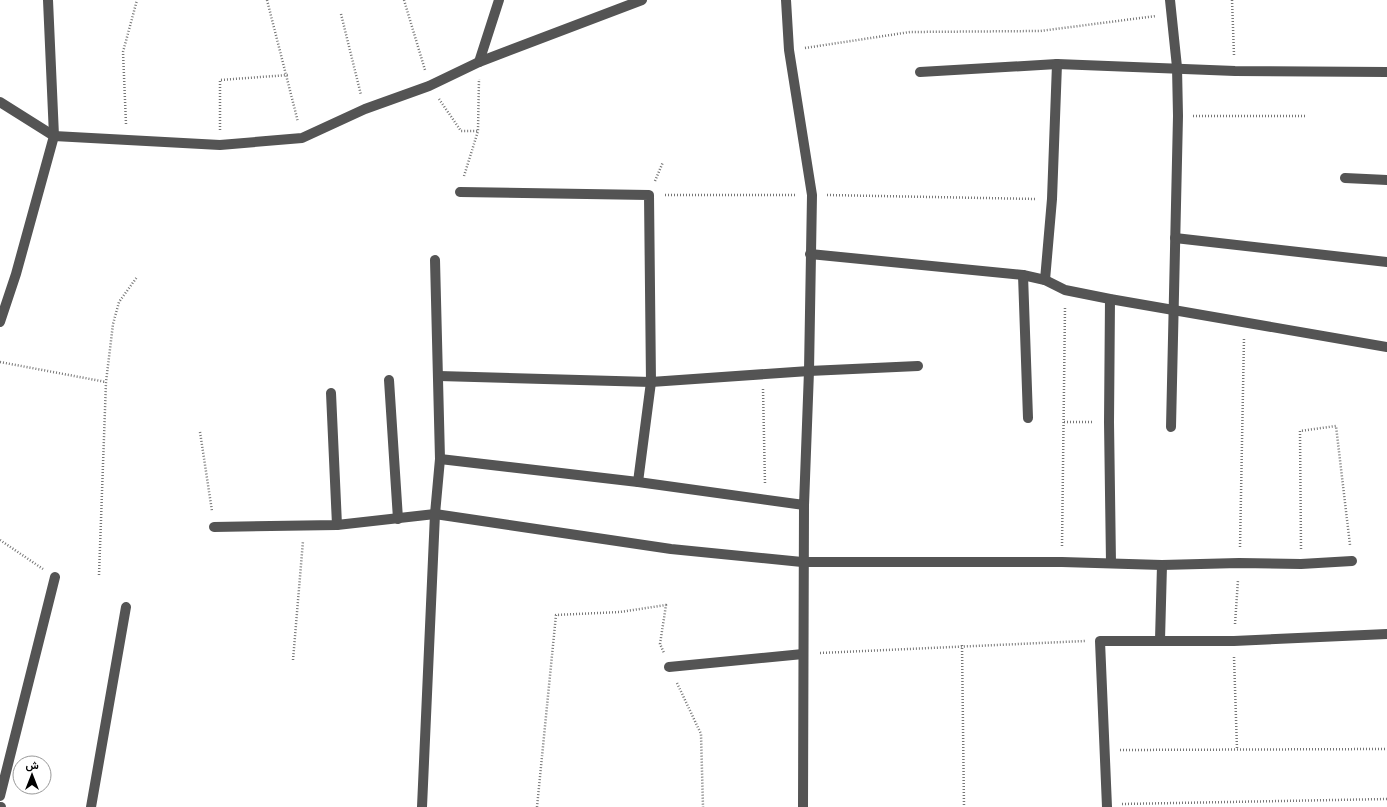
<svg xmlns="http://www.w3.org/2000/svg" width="1387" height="807" viewBox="0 0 1387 807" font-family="'Fira Sans',Vazirmatn,sans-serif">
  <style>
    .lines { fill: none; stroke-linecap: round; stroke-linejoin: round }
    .path { stroke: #767676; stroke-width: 2.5; stroke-dasharray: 1 2; stroke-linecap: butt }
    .minor { stroke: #545454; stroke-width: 10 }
  </style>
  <rect width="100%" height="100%" fill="#fff"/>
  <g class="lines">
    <g class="path">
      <path d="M267 0 298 122"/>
      <path d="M404 0 425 70"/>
      <path d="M1232 0 1234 55"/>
      <path d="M341 14 361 95"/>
      <path d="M805 48 910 32 1040 31 1156 16"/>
      <path d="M439 99 461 131H478"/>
      <path d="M1193 116H1307"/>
      <path d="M126 124 123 52 137 0"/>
      <path d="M220 130V80L288 75"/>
      <path d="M464 176 478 131 479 79"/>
      <path d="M655 181 663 162"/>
      <path d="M665 195H796"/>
      <path d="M827 195 1036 199"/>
      <path d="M0 362 106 382"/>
      <path d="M763 389 765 484"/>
      <path d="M1064 422H1094"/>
      <path d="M200 432 212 511"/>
      <path d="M0 540 43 569"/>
      <path d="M1062 546 1065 307"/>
      <path d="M1240 547 1244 338"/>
      <path d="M1301 549 1300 431 1336 426 1350 545"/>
      <path d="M99 575 106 382 113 324 119 302 137 277"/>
      <path d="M1235 624 1238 580"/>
      <path d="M962 645 964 807"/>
      <path d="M820 653 1085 641"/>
      <path d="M1234 657 1237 749"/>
      <path d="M293 660 303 541"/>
      <path d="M677 683 701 734 703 807"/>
      <path d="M1120 750 1387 749"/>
      <path d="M1122 804 1387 799"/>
      <path d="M537 807 556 615 620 612 666 605 660 644 664 653"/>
    </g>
    <g class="minor">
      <path d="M1170 0 1177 67 1178 116 1171 427"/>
      <path d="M479 62 499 0"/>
      <path d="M920 72 1057 64 1235 71 1387 72"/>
      <path d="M0 102 54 136 220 145 302 138 365 109 429 86 479 62 642 0"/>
      <path d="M1345 178 1387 180"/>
      <path d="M460 192 649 195 651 382 638 482"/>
      <path d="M1175 238 1387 262"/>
      <path d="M810 254 1023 275 1045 280 1065 290 1110 299 1387 347"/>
      <path d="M1023 275 1028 418"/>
      <path d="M1045 280 1052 199 1057 64"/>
      <path d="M1110 299 1109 422 1111 563"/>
      <path d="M0 322 16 274 54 136 48 0"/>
      <path d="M439 376 651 382 809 371 918 366"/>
      <path d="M389 380 398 519"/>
      <path d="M331 393 337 525"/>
      <path d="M440 459 638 482 804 505 809 371 812 195 789 50 786 0"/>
      <path d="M214 527 337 525 435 514 671 549 802 562H1062L1162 565 1239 563 1301 564 1352 561"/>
      <path d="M1160 640 1162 565"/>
      <path d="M669 667 803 654"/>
      <path d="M0 796 55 577"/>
      <path d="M0 807H1"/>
      <path d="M91 807 126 607"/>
      <path d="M422 807 435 514 440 459 435 260"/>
      <path d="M803 807 804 505"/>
      <path d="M1107 807 1100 641H1234L1387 634"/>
    </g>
  </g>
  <g transform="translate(32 775)"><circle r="19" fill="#ffffff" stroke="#999999"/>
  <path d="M0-3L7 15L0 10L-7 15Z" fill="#000000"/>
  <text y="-6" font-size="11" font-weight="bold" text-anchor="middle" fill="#000000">ش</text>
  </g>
</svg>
